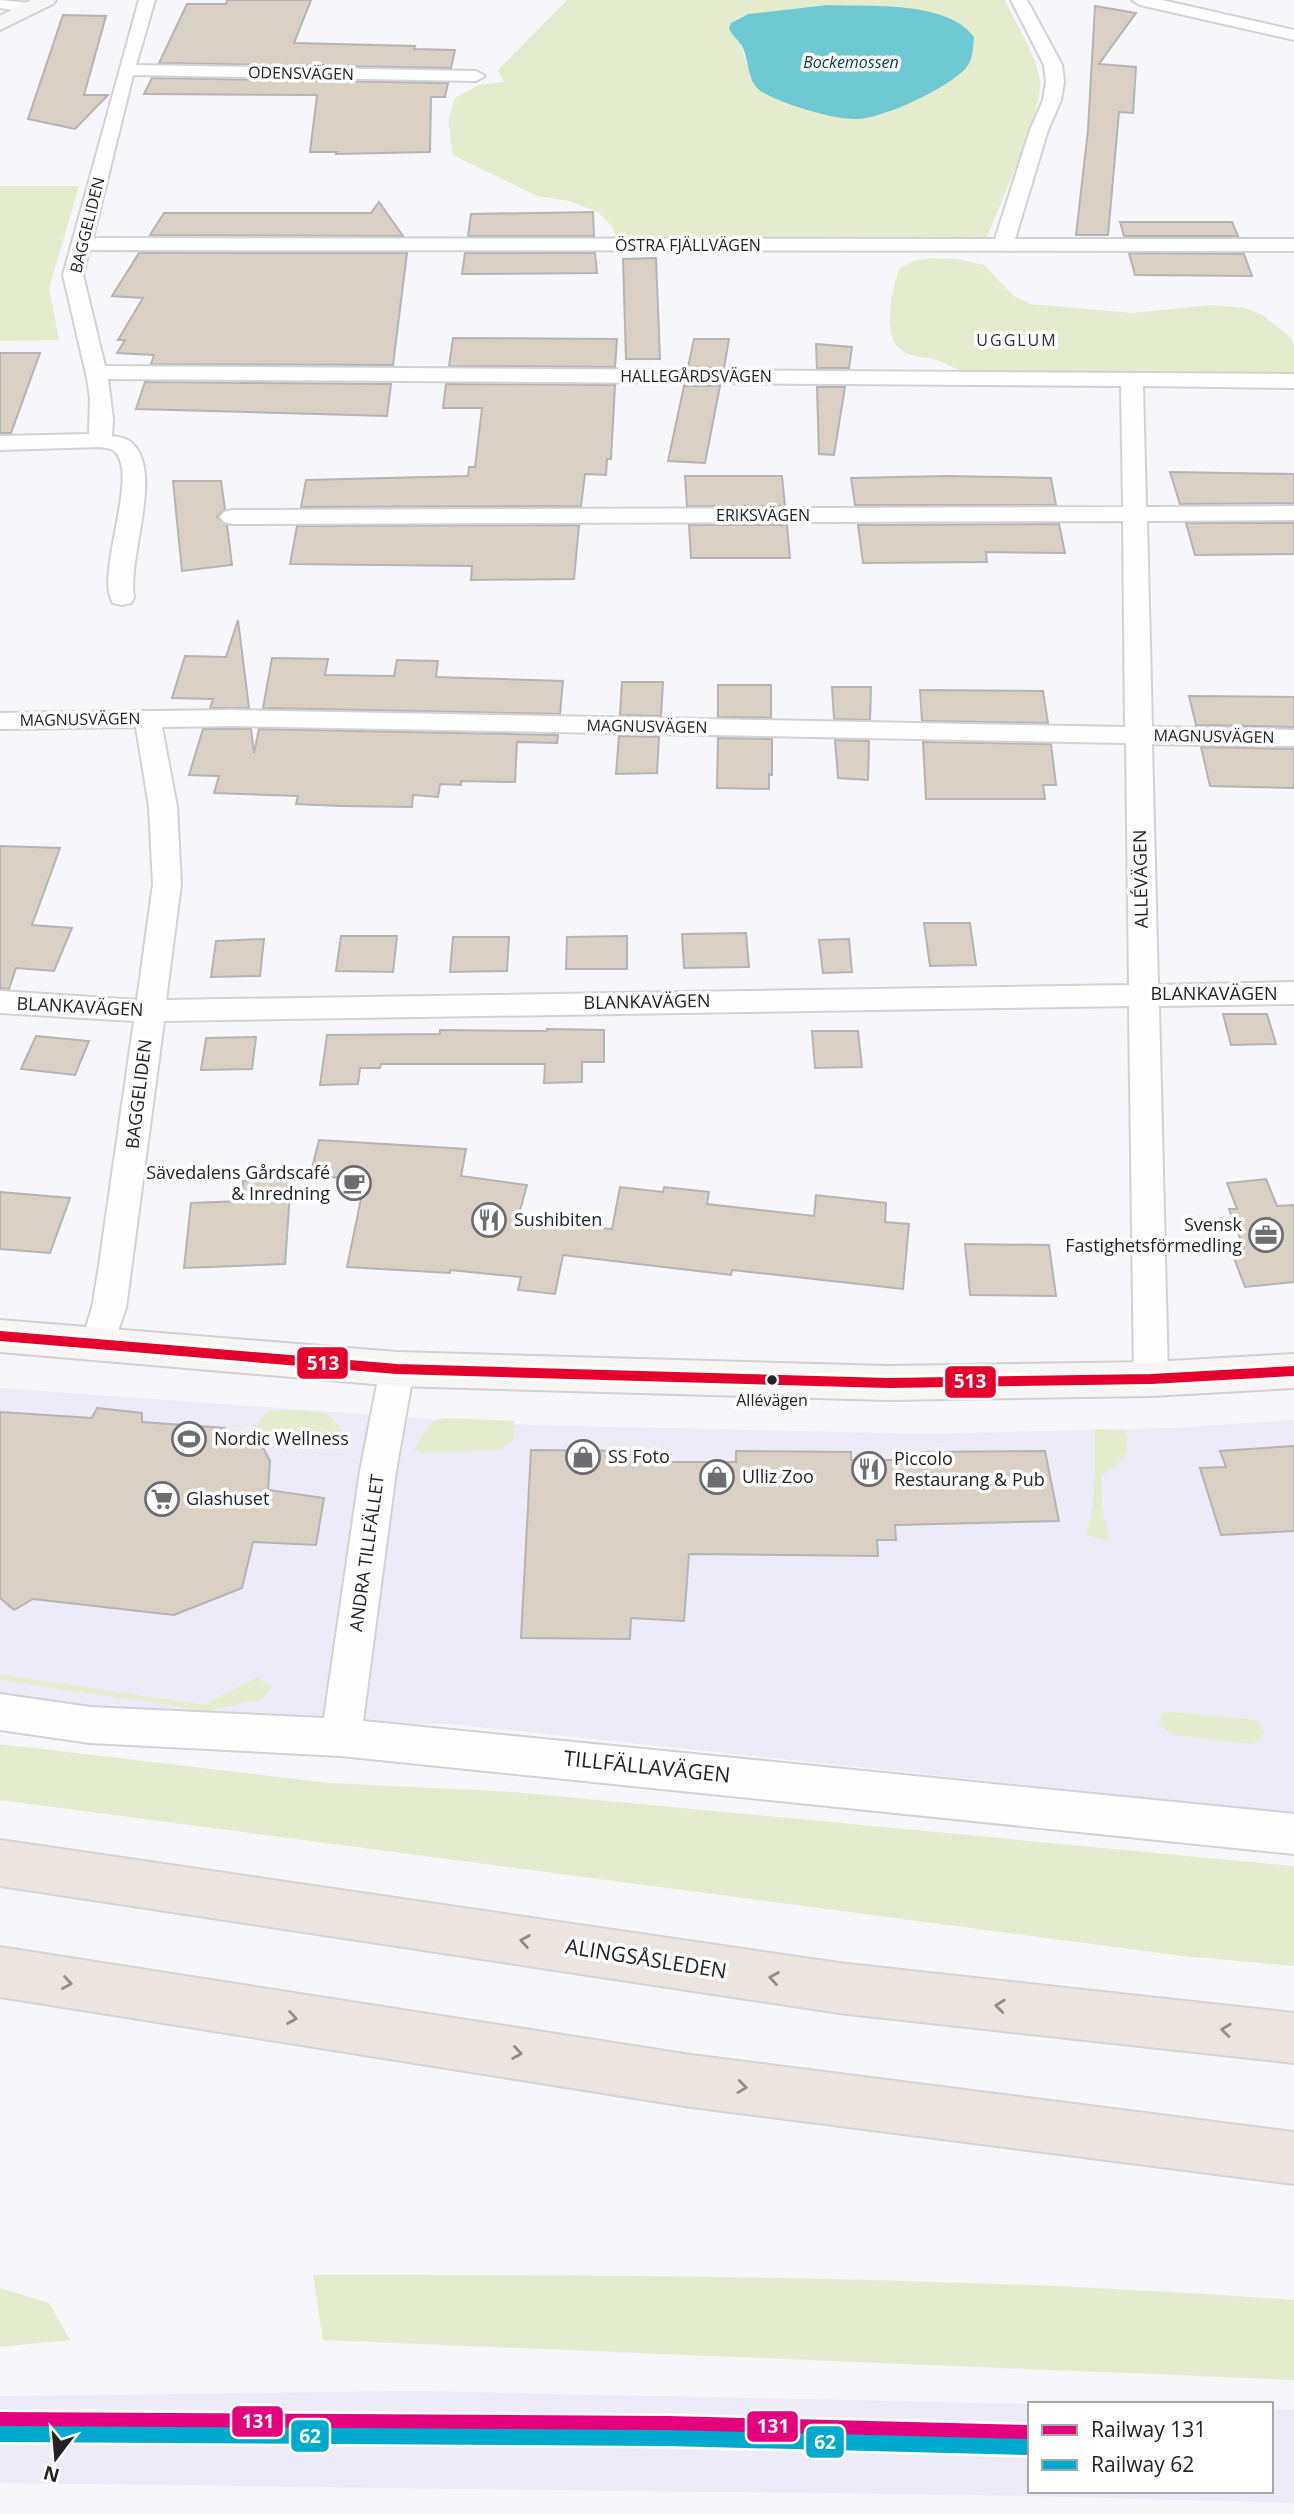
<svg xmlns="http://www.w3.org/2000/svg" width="1294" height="2514" viewBox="0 0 1294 2514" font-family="'Open Sans',sans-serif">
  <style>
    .built { fill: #ecebf7 }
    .green { fill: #e5eccd; fill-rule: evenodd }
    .water { fill: #6fc9d3 }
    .building { fill: #dbd0c5; stroke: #b5b3b4; stroke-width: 2 }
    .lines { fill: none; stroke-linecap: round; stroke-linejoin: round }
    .street-casing { stroke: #d2d1d5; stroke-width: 4 }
    .secondary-casing { stroke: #d2d1d5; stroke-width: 4 }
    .highway-casing { stroke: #d4d4d6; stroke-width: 4 }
    .street { fill: #fefefe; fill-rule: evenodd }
    .secondary { fill: #f8f6f5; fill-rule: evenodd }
    .highway { fill: #ece4df; fill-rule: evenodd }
    .bus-1-casing { stroke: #fff; stroke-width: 16 }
    .bus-1 { stroke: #e4002b; stroke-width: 10 }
    .rail-1-casing { stroke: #fff; stroke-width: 21 }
    .rail-2-casing { stroke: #fff; stroke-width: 21 }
    .rail-1 { stroke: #e5007d; stroke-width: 16 }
    .rail-2 { stroke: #00a9ce; stroke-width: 16 }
    .oneway { stroke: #928d8c }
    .bus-dot { fill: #232226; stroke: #fff; stroke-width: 2.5 }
    .labels { text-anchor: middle; stroke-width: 7; stroke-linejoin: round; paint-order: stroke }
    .far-water-label { font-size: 16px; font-style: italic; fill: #023e43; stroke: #fff }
    .far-street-label { font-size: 16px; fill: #232226; stroke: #fff }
    .far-neighbourhood-label { font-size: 16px; letter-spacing: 2px; fill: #2e2c34; stroke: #fff }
    .bus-label { font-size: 16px; fill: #232226; stroke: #fff }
    .street-label { font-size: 18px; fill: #232226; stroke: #fff }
    .poi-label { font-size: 18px; fill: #232226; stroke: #fff; text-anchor: start }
    .near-street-label { font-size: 21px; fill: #232226; stroke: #fff }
    .line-badge { stroke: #fff; stroke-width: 2.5 }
    .badge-label { font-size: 19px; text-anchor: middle; font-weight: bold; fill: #fff }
  </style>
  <rect width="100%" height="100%" fill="#f6f6fb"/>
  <g class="built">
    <path d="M0 1388 500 1424 925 1434 1171 1428 1294 1420V1813L451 1724H231L0 1697Z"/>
    <path d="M417 2391 1037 2404H1030V2491H1271V2409L1294 2410V2503L1034 2496 0 2483V2396Z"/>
  </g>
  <g class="green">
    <path d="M567 0H1005C1017 27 1034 50 1040 79 1045 105 999 206 987 237L981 241 649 243 616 236 612 226 598 212 569 201 537 196 453 155 448 120 455 98 479 85 504 82 498 70ZM827 5 901 8 938 13 973 53C964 73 949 80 929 91 916 98 901 108 886 113 844 126 801 107 761 92L746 63 742 47 729 29 738 18 748 14Z"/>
    <path d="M0 186H79L49 288 59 340 0 341Z"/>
    <path d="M932 258 957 259 984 265 1014 296 1031 304 1132 313 1213 305 1245 308 1263 315 1291 338 1294 345V374L1291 376 972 374C960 371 953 367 942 362 929 356 912 359 901 350 881 335 892 287 900 268L914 261Z"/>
    <path d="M267 1411C298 1411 346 1402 342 1448L268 1441 253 1431Z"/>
    <path d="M445 1418 514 1421 513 1441 500 1450 426 1453 414 1450 431 1422Z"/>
    <path d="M1095 1429 1126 1431C1132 1460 1121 1459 1101 1477L1102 1507 1109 1540 1086 1535C1097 1500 1095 1465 1095 1429Z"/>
    <path d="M0 1674 204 1705 257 1677 271 1687 263 1699 208 1711 0 1680Z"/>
    <path d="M1163 1711 1256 1720 1265 1734 1253 1744 1172 1735 1159 1724Z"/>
    <path d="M0 1744 329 1783 513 1792 1294 1866V1966L1183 1956 0 1800Z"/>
    <path d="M313 2275C640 2275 968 2276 1294 2300V2380L323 2340Z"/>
    <path d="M0 2288 49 2303 70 2340 0 2347Z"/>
  </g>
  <path class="water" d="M827 5C869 7 947 0 974 37 973 47 973 60 966 68 948 88 883 119 856 119 832 119 785 105 764 93 746 84 750 61 742 46 738 40 732 35 729 29L731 23 748 14Z"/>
  <g class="building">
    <path d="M227 0H311L294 43 415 46 414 49 455 50 451 68 159 63 187 4H226Z"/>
    <path d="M1095 6 1136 13 1099 64 1136 67 1133 113 1119 112 1108 235H1076L1088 130Z"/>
    <path d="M63 15 106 16 84 95H108L75 129 28 119Z"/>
    <path d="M152 78 448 83 445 97H431L430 152 336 154 337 152H310L317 95 144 94Z"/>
    <path d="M379 202 403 236 150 235 164 213H371Z"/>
    <path d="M593 212 594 236H468L471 214Z"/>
    <path d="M1120 222H1232L1238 236H1124Z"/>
    <path d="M139 253H407L393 365 151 364 154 355 117 353 125 340H118L143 298 112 296Z"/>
    <path d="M465 253H595L597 273 462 274Z"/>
    <path d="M1129 253 1244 254 1252 276 1135 275Z"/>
    <path d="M656 258 660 359H626L623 259Z"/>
    <path d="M453 338 617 339 615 367 449 366Z"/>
    <path d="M694 339H729L724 368 688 367Z"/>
    <path d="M816 344 852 347 849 368H817Z"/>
    <path d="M0 353H40L11 433H0Z"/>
    <path d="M145 382 391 384 387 416 136 409Z"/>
    <path d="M446 384 615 385 611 459H607L606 475 585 474 581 506 301 507 306 480 468 476 469 467H475L482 408H443Z"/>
    <path d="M684 386H720L705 463 668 461Z"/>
    <path d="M817 387H845L834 455 819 454Z"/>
    <path d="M1170 472 1294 474V503L1180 504Z"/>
    <path d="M685 476H782L785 506H687Z"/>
    <path d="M947 476 1051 478 1056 505H855L851 478Z"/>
    <path d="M173 481H221L225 509 217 517 227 525 232 565 182 571Z"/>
    <path d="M1186 523H1294V554L1195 555Z"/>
    <path d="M1059 524 1065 553 986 552 987 562 863 563 858 525Z"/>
    <path d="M579 525 574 579 471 580 472 566 290 564 297 526Z"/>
    <path d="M689 525H787L790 558H691Z"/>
    <path d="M238 620 249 708H210L213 699 172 698 185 656 226 657Z"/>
    <path d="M272 658 328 659 325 675 394 676 397 660 438 661 436 677 563 681 560 714 263 708Z"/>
    <path d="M622 682H663L661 716 620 715Z"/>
    <path d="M718 685H771V718L718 717Z"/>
    <path d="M832 687H871L870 720 834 719Z"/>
    <path d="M920 690 1043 691 1048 723 922 721Z"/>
    <path d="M1189 696 1294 697V727L1196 725Z"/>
    <path d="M203 729H251L254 753 259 729 558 735 557 743 517 742 515 782 461 781V785L440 784 438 797 413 795 412 807 341 806 296 804 298 796 214 793 219 776 189 775Z"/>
    <path d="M619 736 659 737 657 773 616 774Z"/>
    <path d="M718 738 772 739V775L769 774V789L717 788Z"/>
    <path d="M835 740 869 741 868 780 838 778Z"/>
    <path d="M923 742 1051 744 1056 785H1043L1045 799H926Z"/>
    <path d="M1201 747 1294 749V788L1210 786Z"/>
    <path d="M0 846 60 848 32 925 72 928 54 971 16 968 9 989 0 988Z"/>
    <path d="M924 923H970L976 965 930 966Z"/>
    <path d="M746 933 749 967 684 968 682 934Z"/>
    <path d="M341 936H397L393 972 336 971Z"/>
    <path d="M627 936V969H566L567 937Z"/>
    <path d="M453 937H509L507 971 450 972Z"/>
    <path d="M264 939 260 976 211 977 216 941Z"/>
    <path d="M849 939 852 972 823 973 819 940Z"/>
    <path d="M1223 1014H1267L1276 1044 1231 1045Z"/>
    <path d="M547 1029 604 1030V1062H582V1082L544 1083 545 1064H381L380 1068H360L358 1084 320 1085 327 1035 440 1034V1030L547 1031Z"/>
    <path d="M812 1031H858L862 1067 815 1068Z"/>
    <path d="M36 1036 89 1041 75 1075 21 1069Z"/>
    <path d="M256 1037 252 1069 201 1070 206 1038Z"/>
    <path d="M319 1140 466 1149 461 1176 527 1185 517 1221 612 1229 620 1187 663 1192 664 1187 709 1192 707 1204 814 1216 816 1195 886 1203 885 1222 909 1224 903 1289 732 1270 731 1275 563 1255 555 1294 518 1290 521 1277 450 1270V1273L347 1267 365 1179 310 1176Z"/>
    <path d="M291 1179 285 1264 184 1268 191 1203 242 1201 243 1181Z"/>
    <path d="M1266 1179 1277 1206 1294 1205V1282L1245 1287 1231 1250 1244 1249 1229 1209H1237L1227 1183Z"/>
    <path d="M0 1192 70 1198 50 1253 0 1249Z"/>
    <path d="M965 1244 1049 1245 1056 1296 970 1295Z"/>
    <path d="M97 1408 142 1413V1422L225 1428V1448L258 1438 270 1461 268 1490 324 1498 316 1545 253 1542 242 1588 174 1615 33 1599 14 1610 0 1598V1412L92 1418Z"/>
    <path d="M1294 1446V1531L1221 1535 1200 1468 1226 1467 1220 1451Z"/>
    <path d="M531 1450 647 1451V1462H736V1451L851 1452V1460H923L922 1452 1045 1451 1059 1521 895 1525 896 1540H877L878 1556 689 1554 684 1621 631 1618 630 1639 521 1638Z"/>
  </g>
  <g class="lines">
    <g class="street-casing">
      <g id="street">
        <path d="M0 0 30 3 38 8 30 13 0 8Z"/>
        <path d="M139 0H155L136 65 476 71 485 76 476 81 133 75 93 238 995 239 1030 130 1043 100 1046 82 1044 65 1011 0H1027L1062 65 1064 82 1061 100 1048 130 1015 239H1294V251L89 250 83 275 105 366 1294 374V388L1143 386 1146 507 1294 506V520L1147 521 1152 727 1294 730V746L1152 744 1158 985 1294 982V1004L1159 1006 1168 1379 1163 1389 1151 1393 1139 1389 1134 1379 1129 1006 164 1021 126 1308 110 1353 98 1357 86 1353 81 1343 92 1308 98 1272 134 1021 0 1013V991L137 1000 153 884 149 807 136 727 0 729V713L232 710 1125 727 1123 521 232 524 224 522 220 517 224 512 232 510 1123 507 1121 386 108 379 113 419 112 436C118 437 127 438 132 443 164 473 127 557 134 598L131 603 122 605 113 603C94 576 140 475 115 452 112 448 105 448 100 447L0 450V436L89 434 90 398 87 378 63 275ZM232 726 1126 743 1129 985 166 1000 181 884 177 807 162 727Z"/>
        <path d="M1132 0H1162L1294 30V40L1140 5Z"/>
        <path d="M397 1355 409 1359 414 1369 396 1471 363 1721 1294 1814V1854L341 1756 90 1743 0 1730V1694L90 1707 324 1718 360 1471 380 1369 385 1359Z"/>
      </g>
    </g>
    <g class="secondary-casing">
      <g id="secondary">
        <path d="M31 0H56L53 4 0 30V16Z"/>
        <path d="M0 1320 397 1352 888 1366 1151 1362 1294 1354V1388L1151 1396 888 1400 397 1386 0 1352Z"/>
      </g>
    </g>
    <g class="highway-casing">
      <g id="highway">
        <path d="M0 1840 839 1963 1294 2013V2063L839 2013 0 1886Z"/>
        <path d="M0 1947 691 2055 1294 2132V2184L691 2107 0 1997Z"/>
      </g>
    </g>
    <use href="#street" class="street"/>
    <use href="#secondary" class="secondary"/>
    <use href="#highway" class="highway"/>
    <g class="bus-1-casing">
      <path id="bus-1" d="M0 1336 397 1369 888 1383 1151 1379 1294 1371"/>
    </g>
    <use href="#bus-1" class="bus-1"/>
    <g class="rail-1-casing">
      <path id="rail-1" d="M0 2420 668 2424 1030 2433"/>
    </g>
    <g class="rail-2-casing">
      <path id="rail-2" d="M0 2434 668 2438 1030 2447"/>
    </g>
    <use href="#rail-1" class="rail-1"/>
    <use href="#rail-2" class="rail-2"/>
  </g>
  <defs><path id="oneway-chevron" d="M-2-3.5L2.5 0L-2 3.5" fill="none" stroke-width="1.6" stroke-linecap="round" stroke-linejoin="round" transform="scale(1.75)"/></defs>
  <g class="oneway">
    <use href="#oneway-chevron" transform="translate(525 1941) rotate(-171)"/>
    <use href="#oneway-chevron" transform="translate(774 1978) rotate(-171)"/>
    <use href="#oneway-chevron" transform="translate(67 1983) rotate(9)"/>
    <use href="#oneway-chevron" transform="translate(1000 2006) rotate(-174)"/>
    <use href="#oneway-chevron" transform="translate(292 2018) rotate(9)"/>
    <use href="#oneway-chevron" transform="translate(1226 2030) rotate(-174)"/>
    <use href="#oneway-chevron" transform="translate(517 2053) rotate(9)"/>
    <use href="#oneway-chevron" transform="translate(742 2087) rotate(7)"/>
  </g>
  <defs>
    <g id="cafe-ring" transform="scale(1.75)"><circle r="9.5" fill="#fff" stroke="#6d6c71" stroke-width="1.5"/><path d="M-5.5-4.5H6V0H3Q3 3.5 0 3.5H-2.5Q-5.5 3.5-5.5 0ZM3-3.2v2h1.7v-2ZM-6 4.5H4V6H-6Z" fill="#6d6c71"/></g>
    <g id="restaurant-ring" transform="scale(1.75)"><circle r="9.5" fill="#fff" stroke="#6d6c71" stroke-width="1.5"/><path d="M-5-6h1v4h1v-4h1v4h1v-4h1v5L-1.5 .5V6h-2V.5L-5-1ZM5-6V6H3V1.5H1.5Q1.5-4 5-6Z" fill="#6d6c71"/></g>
    <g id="office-ring" transform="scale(1.75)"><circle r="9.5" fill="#fff" stroke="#6d6c71" stroke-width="1.5"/><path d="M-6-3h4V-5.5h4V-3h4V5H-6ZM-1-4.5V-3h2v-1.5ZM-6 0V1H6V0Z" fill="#6d6c71"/></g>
    <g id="stadium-ring" transform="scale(1.75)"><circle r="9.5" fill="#fff" stroke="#6d6c71" stroke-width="1.5"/><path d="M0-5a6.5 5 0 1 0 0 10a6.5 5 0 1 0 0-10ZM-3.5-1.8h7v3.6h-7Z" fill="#6d6c71"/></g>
    <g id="shop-ring" transform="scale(1.75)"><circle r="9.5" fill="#fff" stroke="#6d6c71" stroke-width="1.5"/><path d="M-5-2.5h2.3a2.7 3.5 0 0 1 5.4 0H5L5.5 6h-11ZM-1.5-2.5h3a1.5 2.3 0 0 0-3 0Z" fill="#6d6c71"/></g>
    <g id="supermarket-ring" transform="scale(1.75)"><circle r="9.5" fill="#fff" stroke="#6d6c71" stroke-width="1.5"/><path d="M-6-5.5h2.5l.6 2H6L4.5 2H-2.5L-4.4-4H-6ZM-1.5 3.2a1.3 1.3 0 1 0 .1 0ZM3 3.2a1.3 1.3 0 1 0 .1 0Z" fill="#6d6c71"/></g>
  </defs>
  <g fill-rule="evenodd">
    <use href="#cafe-ring" x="354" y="1183"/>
    <use href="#restaurant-ring" x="489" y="1220"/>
    <use href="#office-ring" x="1266" y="1235"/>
    <use href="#stadium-ring" x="189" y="1439"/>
    <use href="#shop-ring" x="583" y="1457"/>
    <use href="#restaurant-ring" x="869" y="1469"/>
    <use href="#shop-ring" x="717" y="1477"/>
    <use href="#supermarket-ring" x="162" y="1499"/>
  </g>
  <circle class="bus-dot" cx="772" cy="1380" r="6"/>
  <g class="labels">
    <g class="far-water-label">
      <text x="851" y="68">Bockemossen</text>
    </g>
    <g class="far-street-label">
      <text transform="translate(301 73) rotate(1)" y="6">ODENSVÄGEN</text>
      <text transform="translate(87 225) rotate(-76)" y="6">BAGGELIDEN</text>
      <text x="688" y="251">ÖSTRA FJÄLLVÄGEN</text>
      <text x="696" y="382">HALLEGÅRDSVÄGEN</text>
      <text x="763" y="521">ERIKSVÄGEN</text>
      <text transform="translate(80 719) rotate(-1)" y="6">MAGNUSVÄGEN</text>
      <text transform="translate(647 726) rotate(1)" y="6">MAGNUSVÄGEN</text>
      <text transform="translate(1214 736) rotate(1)" y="6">MAGNUSVÄGEN</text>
    </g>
    <g class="far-neighbourhood-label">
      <text x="1017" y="346">UGGLUM</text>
    </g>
    <g class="bus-label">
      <text x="772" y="1406">Allévägen</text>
    </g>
    <g class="street-label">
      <text transform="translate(1141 879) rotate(-91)" y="6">ALLÉVÄGEN</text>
      <text x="1214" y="1000">BLANKAVÄGEN</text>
      <text transform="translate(647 1002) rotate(-1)" y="6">BLANKAVÄGEN</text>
      <text transform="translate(80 1007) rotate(3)" y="6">BLANKAVÄGEN</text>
      <text transform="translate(139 1094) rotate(-83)" y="6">BAGGELIDEN</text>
      <text transform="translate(367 1553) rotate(-82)" y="6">ANDRA TILLFÄLLET</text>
    </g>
    <g class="poi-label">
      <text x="330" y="1179" text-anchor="end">Sävedalens Gårdscafé<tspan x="330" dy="21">&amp; Inredning</tspan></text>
      <text x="514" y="1226">Sushibiten</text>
      <text x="1242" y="1231" text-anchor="end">Svensk<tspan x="1242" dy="21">Fastighetsförmedling</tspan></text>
      <text x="214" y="1445">Nordic Wellness</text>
      <text x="608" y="1463">SS Foto</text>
      <text x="894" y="1465">Piccolo<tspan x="894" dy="21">Restaurang &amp; Pub</tspan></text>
      <text x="742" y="1483">Ulliz Zoo</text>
      <text x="186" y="1505">Glashuset</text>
    </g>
    <g class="near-street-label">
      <text transform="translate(647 1767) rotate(6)" y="7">TILLFÄLLAVÄGEN</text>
      <text transform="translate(646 1959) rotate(9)" y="7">ALINGSÅSLEDEN</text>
    </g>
  </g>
  <g class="line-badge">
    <rect x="296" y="1346" width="53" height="34" rx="7" fill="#e4002b"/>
    <rect x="944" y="1365" width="53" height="34" rx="7" fill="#e4002b"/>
    <rect x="231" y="2405" width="53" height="33" rx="7" fill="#e5007d"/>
    <rect x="746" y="2410" width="53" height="33" rx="7" fill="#e5007d"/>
    <rect x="290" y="2419" width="40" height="34" rx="7" fill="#00a9ce"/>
    <rect x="805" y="2425" width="40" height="34" rx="7" fill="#00a9ce"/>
  </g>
  <g class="badge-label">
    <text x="323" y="1370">513</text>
    <text x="970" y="1388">513</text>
    <text x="258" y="2428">131</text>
    <text x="773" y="2433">131</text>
    <text x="310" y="2443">62</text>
    <text x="825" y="2449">62</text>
  </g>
  <rect x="1028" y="2402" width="245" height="91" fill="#ffffff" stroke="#a7a7a8" stroke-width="2"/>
  <rect x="1042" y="2425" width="35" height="10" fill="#e5007d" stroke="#a7a7a8" stroke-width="2"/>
  <text x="1091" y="2437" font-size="21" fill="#232226">Railway 131</text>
  <rect x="1042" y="2460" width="35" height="10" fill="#00a9ce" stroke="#a7a7a8" stroke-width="2"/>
  <text x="1091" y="2472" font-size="21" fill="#232226">Railway 62</text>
  <g transform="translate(56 2458) rotate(196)" stroke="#ffffff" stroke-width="5" paint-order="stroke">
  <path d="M0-5L12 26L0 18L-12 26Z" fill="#232226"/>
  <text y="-10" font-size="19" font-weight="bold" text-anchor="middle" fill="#232226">N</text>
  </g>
</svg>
